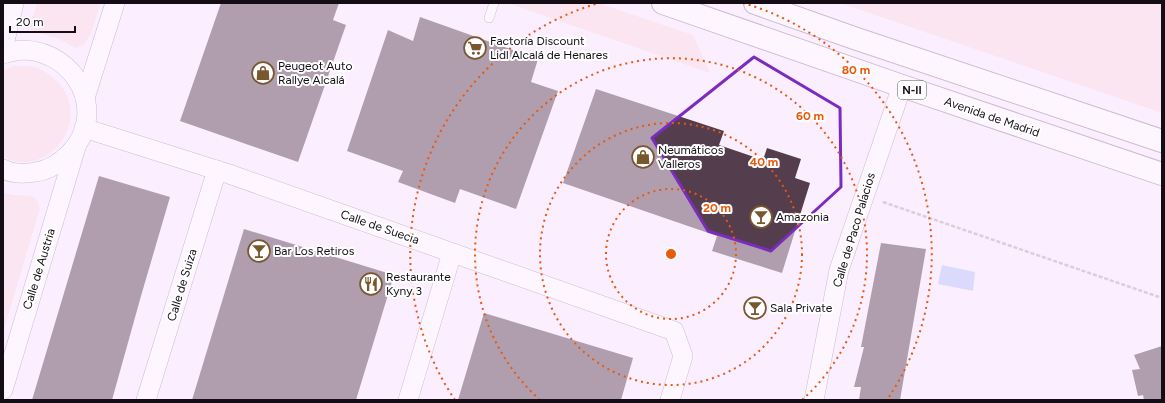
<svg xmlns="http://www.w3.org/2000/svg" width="1165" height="403" viewBox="0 0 1165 403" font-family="Figtree,sans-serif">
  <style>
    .green { fill: #f9dae1 }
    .water { fill: #b3c2fb }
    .building { fill: #543d4c }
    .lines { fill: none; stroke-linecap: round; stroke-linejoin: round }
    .service-casing { stroke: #928098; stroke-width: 10 }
    .minor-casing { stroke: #928098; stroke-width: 20 }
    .primary-casing { stroke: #928098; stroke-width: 24 }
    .path { stroke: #b1a7b5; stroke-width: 2.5; stroke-dasharray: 4 2; stroke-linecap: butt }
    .service { stroke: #fff; stroke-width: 9 }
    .minor { stroke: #fff; stroke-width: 19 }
    .primary { stroke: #fff; stroke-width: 22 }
    .marked { fill: none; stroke: #7b2cbf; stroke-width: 3; stroke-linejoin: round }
    .ring { fill: none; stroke: #e8590c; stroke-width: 2; stroke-dasharray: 2 4 }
    .labels { text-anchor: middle; stroke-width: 4; stroke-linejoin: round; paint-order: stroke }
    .shield { fill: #fff; stroke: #5a565c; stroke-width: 1 }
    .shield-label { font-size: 11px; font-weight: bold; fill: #140d16 }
    .poi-label { font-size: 12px; fill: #140d16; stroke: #fff; text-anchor: start }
    .street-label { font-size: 12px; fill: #140d16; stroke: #fff }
    .centre { fill: #e8590c; stroke: #fff; stroke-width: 2 }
    .ring-label { font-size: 12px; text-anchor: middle; font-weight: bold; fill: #e8590c; stroke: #fff; stroke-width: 4; stroke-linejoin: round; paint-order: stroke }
  </style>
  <rect width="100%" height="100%" fill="#fbefff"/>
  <g class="green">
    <path d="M37 3H100C96 18 93 33 83 46L76 48 57 38 39 33 31 29 30 25Z"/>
    <path d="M512 3H598L693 35 710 73 510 4Z"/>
    <path d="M840 3H1162V113Z"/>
    <path d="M14 66C19 66 25 66 30 66 38 67 46 72 52 77 97 110 53 182 3 157V70Z"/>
    <path d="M3 193 14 195 32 196 37 200 40 208 3 333Z"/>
  </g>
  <path class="water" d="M942 265 975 272 973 291 938 284Z"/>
  <g class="building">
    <path d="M221 3H339L333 20 346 25 298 162 180 121Z"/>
    <path d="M420 17 538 59 531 82 558 91 516 209 460 189 455 203 398 182 403 171 347 151 388 30 413 41Z"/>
    <path d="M596 89 724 131 719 145 763 160 767 148 801 159 795 178 810 183 782 273 712 251 717 236 563 183Z"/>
    <path d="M99 176 170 197 141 296 112 400H32Z"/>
    <path d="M244 229 394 275 356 400H192Z"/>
    <path d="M881 243 926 249 900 400H859L861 387H854L864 347H861Z"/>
    <path d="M484 313 633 358 621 400H458Z"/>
    <path d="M1162 346V400H1144L1143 395 1138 396 1132 370 1140 369 1134 355Z"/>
  </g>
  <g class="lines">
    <g class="service-casing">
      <path id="service" d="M489 18 494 3"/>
    </g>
    <g class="minor-casing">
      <g id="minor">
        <path d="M3 49 14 3"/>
        <path d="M3 54C10 52 17 50 24 50 77 52 108 113 70 153 60 163 49 170 36 172 25 174 13 174 3 169"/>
        <path d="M85 98 115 3"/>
        <path d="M84 128 229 174 674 331 683 356 670 400"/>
        <path d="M3 390 76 147"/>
        <path d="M146 400 217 170"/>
        <path d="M408 400 452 253"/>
        <path d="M814 400 839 270 902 86"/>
      </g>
    </g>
    <g class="primary-casing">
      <g id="primary">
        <path d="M663 3 902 86 1162 174"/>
        <path d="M755 3 854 38 1162 141"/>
      </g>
    </g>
    <path class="path" d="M883 202 1162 298"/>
    <use href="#service" class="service"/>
    <use href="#minor" class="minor"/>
    <use href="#primary" class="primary"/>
  </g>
  <path d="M0 0H1165V403H0ZM754 57 840 108 841 187 771 251 708 231 652 138Z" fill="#fbefff" fill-opacity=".55" fill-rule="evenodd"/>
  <path class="marked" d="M754 57 840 108 841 187 771 251 708 231 652 138Z"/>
  <g class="ring">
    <circle cx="671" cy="254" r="65"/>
    <circle cx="671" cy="254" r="131"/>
    <path d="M540 400A196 196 0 1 1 802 400"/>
    <path d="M455 400A261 261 0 0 1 599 3M743 3A261 261 0 0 1 887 400"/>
  </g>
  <defs>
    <g id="supermarket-ring" transform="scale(1.15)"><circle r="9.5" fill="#fff" stroke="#78562e" stroke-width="1.5"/><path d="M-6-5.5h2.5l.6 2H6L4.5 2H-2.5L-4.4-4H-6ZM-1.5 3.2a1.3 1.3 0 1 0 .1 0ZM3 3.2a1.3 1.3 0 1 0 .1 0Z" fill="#78562e"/></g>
    <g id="shop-ring" transform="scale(1.15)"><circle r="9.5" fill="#fff" stroke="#78562e" stroke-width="1.5"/><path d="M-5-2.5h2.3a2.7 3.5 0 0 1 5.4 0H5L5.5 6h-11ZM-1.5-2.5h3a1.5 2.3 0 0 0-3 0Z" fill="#78562e"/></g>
    <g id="bar-ring" transform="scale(1.15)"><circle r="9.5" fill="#fff" stroke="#78562e" stroke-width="1.5"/><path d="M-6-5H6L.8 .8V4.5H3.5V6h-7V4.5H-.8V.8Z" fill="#78562e"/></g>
    <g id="restaurant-ring" transform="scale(1.15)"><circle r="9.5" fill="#fff" stroke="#78562e" stroke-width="1.5"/><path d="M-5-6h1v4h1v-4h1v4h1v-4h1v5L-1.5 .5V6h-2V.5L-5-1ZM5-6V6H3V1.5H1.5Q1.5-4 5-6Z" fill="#78562e"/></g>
  </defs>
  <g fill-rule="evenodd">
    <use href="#supermarket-ring" x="475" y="48"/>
    <use href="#shop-ring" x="263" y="73"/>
    <use href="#shop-ring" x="643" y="157"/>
    <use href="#bar-ring" x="761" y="217"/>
    <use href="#bar-ring" x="259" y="251"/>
    <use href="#restaurant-ring" x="371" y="284"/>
    <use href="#bar-ring" x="755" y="308"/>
  </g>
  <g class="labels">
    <rect class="shield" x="898" y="81" width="28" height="18" rx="3"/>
    <g class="shield-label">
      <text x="912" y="94">N-II</text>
    </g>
    <g class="poi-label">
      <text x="490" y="45">Factoría Discount<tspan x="490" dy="14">Lidl Alcalá de Henares</tspan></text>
      <text x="278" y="70">Peugeot Auto<tspan x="278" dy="14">Rallye Alcalá</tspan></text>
      <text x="658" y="154">Neumáticos<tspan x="658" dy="14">Valleros</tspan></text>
      <text x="776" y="221">Amazonia</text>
      <text x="274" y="255">Bar Los Retiros</text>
      <text x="386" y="281">Restaurante<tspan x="386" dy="14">Kyny 3</tspan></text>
      <text x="770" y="312">Sala Private</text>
    </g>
    <g class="street-label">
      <text transform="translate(992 117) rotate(19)" y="4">Avenida de Madrid</text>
      <text transform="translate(380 227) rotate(19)" y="4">Calle de Suecia</text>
      <text transform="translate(854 230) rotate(-73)" y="4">Calle de Paco Palacios</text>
      <text transform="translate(39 269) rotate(-73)" y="4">Calle de Austria</text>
      <text transform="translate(182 285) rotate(-73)" y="4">Calle de Suiza</text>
    </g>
  </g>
  <circle cx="671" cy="254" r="6" class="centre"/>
  <g class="ring-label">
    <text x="856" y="74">80 m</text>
    <text x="810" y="120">60 m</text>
    <text x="764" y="166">40 m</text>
    <text x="717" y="212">20 m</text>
  </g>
  <rect width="1165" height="403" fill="none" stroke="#140d16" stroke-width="8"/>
  <path d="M10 26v6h65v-6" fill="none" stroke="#140d16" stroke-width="2"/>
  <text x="16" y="26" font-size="12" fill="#140d16" stroke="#ffffff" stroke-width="3" paint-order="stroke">20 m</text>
</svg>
